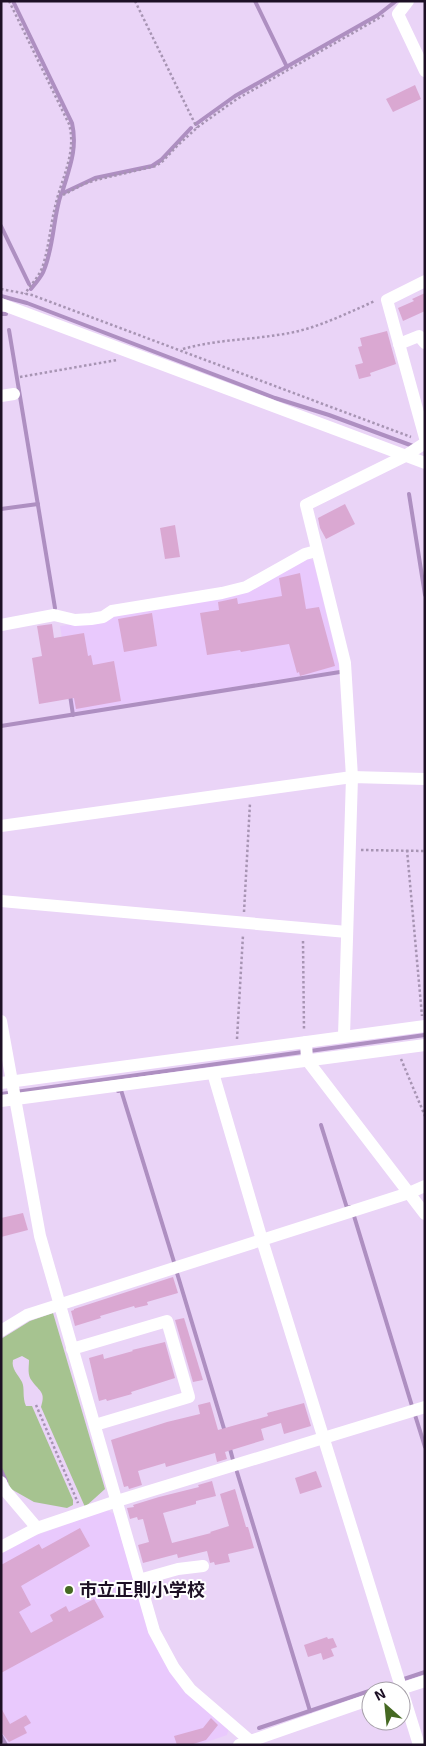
<svg xmlns="http://www.w3.org/2000/svg" width="426" height="1746" viewBox="0 0 426 1746" font-family="'Exo 2','Noto Sans JP',sans-serif">
  <style>
    .built { fill: #e9c9fd }
    .green { fill: #a6c390 }
    .lines { fill: none; stroke-linecap: round; stroke-linejoin: round }
    .stream { stroke: #ae8fc1; stroke-width: 4 }
    .building { fill: #daa8d2 }
    .path { stroke: #a794b3; stroke-width: 2.5; stroke-dasharray: 2.5 2.5; stroke-linecap: butt }
    .minor { stroke: #fff; stroke-width: 12 }
    .poi-dot { fill: #456922; stroke: #fff; stroke-width: 2 }
    .labels { text-anchor: middle; stroke-width: 4; stroke-linejoin: round; paint-order: stroke }
    .poi-label { font-size: 18px; font-weight: bold; fill: #1d1025; stroke: #fff; text-anchor: start }
  </style>
  <rect width="100%" height="100%" fill="#ead4f7"/>
  <g class="built">
    <path d="M306 558 313 560 340 670 74 712 60 626 107 620 116 615 223 596Z"/>
    <path d="M107 1510 114 1514 148 1630 229 1728 227 1735 198 1745H8L1 1734V1551L18 1542Z"/>
  </g>
  <path class="green" d="M53 1313 105 1489 85 1507 41 1407C46 1392 40 1392 32 1381 27 1375 29 1367 29 1360L22 1356 13 1360C11 1369 18 1374 22 1382 25 1388 22 1397 26 1406H32L73 1500V1505L67 1508 34 1502 11 1489 1 1467V1339L30 1321Z"/>
  <g class="lines">
    <g class="stream">
      <path d="M13 1 72 123C78 149 69 169 62 193"/>
      <path d="M255 1 287 67"/>
      <path d="M196 124 235 96 378 15 396 1"/>
      <path d="M1 226 29 284"/>
      <path d="M31 289C35 283 42 277 44 270 54 246 53 218 61 194L95 178 152 166 161 160 191 128"/>
      <path d="M1 296 27 303 275 398 329 415 413 446"/>
      <path d="M1 314H6"/>
      <path d="M9 330 55 608"/>
      <path d="M409 494 425 595"/>
      <path d="M1 509 38 504"/>
      <path d="M70 695 73 715"/>
      <path d="M1 726 340 672"/>
      <path d="M118 1091 121 1090 174 1262"/>
      <path d="M1 1094 425 1035"/>
      <path d="M321 1125 347 1208 350 1207"/>
      <path d="M354 1216 412 1406"/>
      <path d="M177 1273 225 1432"/>
      <path d="M415 1415 425 1447"/>
      <path d="M229 1445 233 1460"/>
      <path d="M1 1470 6 1481"/>
      <path d="M237 1472 310 1711"/>
      <path d="M404 1679 425 1672"/>
      <path d="M259 1728 390 1684"/>
      <path d="M1 1736 6 1745"/>
    </g>
  </g>
  <g class="building">
    <path d="M415 85 421 99 393 112 386 99Z"/>
    <path d="M425 293V311L403 321 398 308 414 301 412 299Z"/>
    <path d="M387 331 396 364 370 373 371 376 359 379 355 365 363 363 358 347 362 346 360 338Z"/>
    <path d="M345 504 355 524 326 539 320 528 318 518Z"/>
    <path d="M175 525 180 557 165 559 160 528Z"/>
    <path d="M300 573 306 609 319 607 335 666 300 676 299 672 297 673 289 644 241 652 240 650 207 655 200 613 219 610 218 602 237 598 238 604 282 596 279 578Z"/>
    <path d="M152 613 157 646 124 652 118 619Z"/>
    <path d="M52 624 54 638 84 633 88 656 91 655 93 665 114 661 121 701 76 709 74 698 39 704 32 658 42 656 37 626Z"/>
    <path d="M23 1213 28 1230 1 1237V1218Z"/>
    <path d="M173 1277 178 1293 147 1302 148 1305 135 1308 134 1306 100 1316 101 1318 75 1326 71 1311 74 1310V1309Z"/>
    <path d="M184 1318 203 1380 193 1382 175 1320Z"/>
    <path d="M165 1342 175 1378 131 1392 132 1394 107 1401 106 1399 99 1401 89 1358 103 1354 104 1359 133 1351 132 1350Z"/>
    <path d="M210 1402 218 1430 268 1416 267 1413 304 1403 311 1426 284 1434 281 1423 261 1429 264 1440 225 1452 227 1459 217 1462 215 1453 166 1467 165 1463 138 1471 142 1485 129 1489 128 1486 124 1487 111 1440 167 1422 200 1414 198 1405Z"/>
    <path d="M316 1471 322 1487 300 1494 295 1478Z"/>
    <path d="M212 1481 216 1496 196 1501V1504L163 1513 172 1543 211 1533 210 1532 229 1526 220 1494 235 1489 246 1527H248L254 1548 228 1554 230 1562 215 1565 214 1562 210 1563 207 1551 178 1558 177 1554 143 1563 138 1545 149 1542 143 1519 138 1520 137 1517 130 1519 127 1508 134 1507 133 1505 159 1497 199 1487 198 1485Z"/>
    <path d="M80 1528 90 1546 21 1586 31 1605 19 1612 31 1633 53 1621 50 1615 66 1606 69 1612 94 1599 104 1617 1 1673V1565L39 1544 42 1549Z"/>
    <path d="M327 1637 328 1639 333 1638 337 1647 331 1649 334 1656 323 1660 321 1653 308 1657 304 1645Z"/>
    <path d="M1 1708 10 1724 26 1715 31 1723 24 1727 27 1733 9 1742 1 1732Z"/>
    <path d="M211 1718 218 1725 206 1740 190 1745H177L174 1736 203 1728Z"/>
  </g>
  <g class="lines">
    <g class="path">
      <path d="M9 1 69 124C77 153 61 179 55 207 50 227 49 248 42 268 38 278 30 285 25 294"/>
      <path d="M135 1 197 128"/>
      <path d="M63 195 84 184 96 180 156 166 163 161 178 145 199 126 237 99 386 14"/>
      <path d="M1 289 32 295 411 437"/>
      <path d="M183 349C214 340 246 340 277 335 312 331 343 315 375 301"/>
      <path d="M20 377 117 360"/>
      <path d="M361 850 425 851"/>
      <path d="M407 850 422 1016"/>
      <path d="M244 912 250 803"/>
      <path d="M303 941 304 1030"/>
      <path d="M237 1039 243 935"/>
      <path d="M401 1059 425 1116"/>
      <path d="M36 1405 78 1503"/>
    </g>
    <g class="minor">
      <path d="M408 1 398 14 425 71"/>
      <path d="M425 281 387 300 425 438"/>
      <path d="M1 304 425 463"/>
      <path d="M399 344 419 336 425 343"/>
      <path d="M1 396 14 394"/>
      <path d="M1 625 54 615 75 620 91 619 103 617 112 611 222 593 246 587 305 554 316 551"/>
      <path d="M1 826 352 777 425 779"/>
      <path d="M1 901 347 932"/>
      <path d="M1 1021 40 1236 154 1631 174 1668 190 1689 255 1745"/>
      <path d="M344 1036 352 777 345 663 306 505 405 456 425 443"/>
      <path d="M306 1042 307 1060 425 1214"/>
      <path d="M213 1073 262 1240 419 1745"/>
      <path d="M1 1083 425 1026"/>
      <path d="M1 1101 425 1045"/>
      <path d="M1 1331 27 1315 409 1193 425 1186"/>
      <path d="M72 1349 167 1321 189 1397 95 1425"/>
      <path d="M1 1482 3 1488 37 1528"/>
      <path d="M1 1547 37 1528 117 1501 425 1407"/>
      <path d="M139 1580 178 1569 203 1566"/>
      <path d="M394 1691 425 1681"/>
      <path d="M239 1745 371 1699"/>
    </g>
  </g>
  <circle class="poi-dot" cx="69" cy="1590" r="5"/>
  <g class="labels">
    <g class="poi-label">
      <text x="79" y="1596">市立正則小学校</text>
    </g>
  </g>
  <rect width="426" height="1746" fill="none" stroke="#1d1025" stroke-width="5"/>
  <g transform="translate(386 1706) rotate(333)"><circle r="24" fill="#ffffff" stroke="#a59fa8"/>
  <path d="M0-4L9 19L0 12L-9 19Z" fill="#456922"/>
  <text y="-8" font-size="14" font-weight="bold" text-anchor="middle" fill="#1d1025">N</text>
  </g>
</svg>
